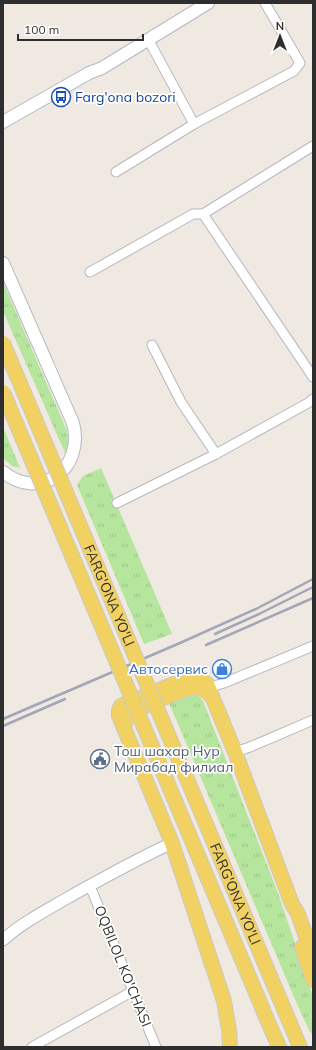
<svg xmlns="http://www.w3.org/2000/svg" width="316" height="1050" viewBox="0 0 316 1050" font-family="Mulish,sans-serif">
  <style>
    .grass { fill: url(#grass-tufts) }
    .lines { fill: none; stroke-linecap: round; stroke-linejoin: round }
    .minor-casing { stroke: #b4b7c1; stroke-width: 11 }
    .tertiary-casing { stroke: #b4b7c1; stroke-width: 13 }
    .secondary-casing { stroke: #b4b7c1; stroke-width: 14 }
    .primary-casing { stroke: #c9c9c9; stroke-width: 16 }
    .minor { stroke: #fff; stroke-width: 9 }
    .tertiary { stroke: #fff; stroke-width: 11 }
    .secondary { stroke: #fff; stroke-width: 12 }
    .primary { stroke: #f2d163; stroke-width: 14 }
    .rail { stroke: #a3a6b8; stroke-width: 2.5 }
    .primary-bridge-casing { stroke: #c9c9c9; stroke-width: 16; stroke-linecap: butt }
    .primary-bridge { stroke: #f2d163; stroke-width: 14 }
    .labels { text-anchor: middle; stroke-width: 3.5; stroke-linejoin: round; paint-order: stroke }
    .transit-label { font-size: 14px; fill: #164399; stroke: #fff; text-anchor: start }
    .street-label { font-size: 14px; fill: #2e2e2e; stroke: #fff }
    .shop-label { font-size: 14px; fill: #366cbe; stroke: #fff; text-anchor: end }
    .service-label { font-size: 14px; fill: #4e5e75; stroke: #fff; text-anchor: start }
  </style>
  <defs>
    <pattern id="grass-tufts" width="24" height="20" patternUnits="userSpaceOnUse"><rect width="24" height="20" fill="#b6e59e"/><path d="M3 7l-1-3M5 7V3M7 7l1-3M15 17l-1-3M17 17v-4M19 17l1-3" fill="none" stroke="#9dc588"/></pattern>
  </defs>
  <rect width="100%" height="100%" fill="#efe9e1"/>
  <g class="grass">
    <path d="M3 282 67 431 68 444 65 453 3 311Z"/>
    <path d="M3 427 20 468 12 466 3 458Z"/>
    <path d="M101 468 172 634 144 644 77 485 83 476Z"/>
    <path d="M197 694 203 701 278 893 312 994 313 1035 310 1032 297 1004 169 703Z"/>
  </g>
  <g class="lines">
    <g class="minor-casing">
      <g id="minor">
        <path d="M148 39 194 124"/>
        <path d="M313 146 203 214 313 377"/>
        <path d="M116 172 194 124 294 71 300 63 265 3"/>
        <path d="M90 272 193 214H203"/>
        <path d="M152 345 181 402 216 454"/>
        <path d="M117 503 216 454 308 403 313 399"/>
        <path d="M204 689 224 683 313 646"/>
        <path d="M235 752 250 747 313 720"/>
        <path d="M90 886 156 1047"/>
        <path d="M32 1047 133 991"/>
      </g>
    </g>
    <g class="tertiary-casing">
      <path id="tertiary" d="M3 940C23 922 47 910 69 897 103 878 137 859 172 843"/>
    </g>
    <g class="secondary-casing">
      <g id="secondary">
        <path d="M3 122 89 73 102 68 208 3"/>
        <path d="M3 263 73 423C85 469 40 502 3 472"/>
      </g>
    </g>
    <g class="primary-casing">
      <g id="primary">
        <path d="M124 727 127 717 133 712C143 707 188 686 197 687 203 688 207 691 210 695"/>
        <path d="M302 947 313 980"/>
        <path d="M284 1009 300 1047"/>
        <path d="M266 1017 279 1047"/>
        <path d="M230 1047 229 1030 224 1001 172 843 119 716V710L121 706 191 677 201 680 207 684 235 752 292 904 298 914 313 956"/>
      </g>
    </g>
    <use href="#minor" class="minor"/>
    <use href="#tertiary" class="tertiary"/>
    <use href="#secondary" class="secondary"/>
    <use href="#primary" class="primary"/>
    <g class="rail">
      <path d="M215 634 259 614 313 587"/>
      <path d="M206 645 313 598"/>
      <path d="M3 719 180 643 256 609 313 579"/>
      <path d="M3 726 65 699"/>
    </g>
    <g class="primary-bridge-casing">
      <g id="primary-bridge">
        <path id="s1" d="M3 343 284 1009"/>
        <path d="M3 392 266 1017"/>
      </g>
    </g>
    <use href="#primary-bridge" class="primary-bridge"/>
  </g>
  <defs>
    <g id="bus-ring" transform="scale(1)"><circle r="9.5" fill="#fff" stroke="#1a4fb4" stroke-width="1.5"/><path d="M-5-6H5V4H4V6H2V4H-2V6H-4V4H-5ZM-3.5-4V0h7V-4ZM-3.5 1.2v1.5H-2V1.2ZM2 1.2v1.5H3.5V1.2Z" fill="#1a4fb4"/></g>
    <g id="shop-ring" transform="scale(1)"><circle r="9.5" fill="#fff" stroke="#3f7fe0" stroke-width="1.5"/><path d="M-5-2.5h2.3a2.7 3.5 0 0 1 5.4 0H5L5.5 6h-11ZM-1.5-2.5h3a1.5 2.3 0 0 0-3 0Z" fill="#3f7fe0"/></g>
    <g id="civic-ring" transform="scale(1)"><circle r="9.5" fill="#fff" stroke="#5c6f8a" stroke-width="1.5"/><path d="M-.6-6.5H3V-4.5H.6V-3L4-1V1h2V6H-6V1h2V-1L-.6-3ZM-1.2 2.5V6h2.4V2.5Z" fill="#5c6f8a"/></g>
  </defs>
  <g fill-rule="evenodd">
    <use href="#bus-ring" x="61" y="97"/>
    <use href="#shop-ring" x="222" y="669"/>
    <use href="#civic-ring" x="100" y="759"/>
  </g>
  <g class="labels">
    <g class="transit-label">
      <text x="75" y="102">Farg'ona bozori</text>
    </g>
    <g class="street-label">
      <text dy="5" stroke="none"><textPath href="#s1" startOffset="274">FARG'ONA YO'LI</textPath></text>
      <text dy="5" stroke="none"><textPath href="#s1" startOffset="598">FARG'ONA YO'LI</textPath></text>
      <text transform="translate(123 966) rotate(68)" y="5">OQBILOL KO'CHASI</text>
    </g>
    <g class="shop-label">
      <text x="208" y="674">Автосервис</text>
    </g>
    <g class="service-label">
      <text x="114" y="756">Тош шахар Нур<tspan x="114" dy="16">Мирабад филиал</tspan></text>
    </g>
  </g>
  <rect width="316" height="1050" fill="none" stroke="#2e2e2e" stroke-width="8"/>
  <g transform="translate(280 36)" stroke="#ffffff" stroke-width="3" paint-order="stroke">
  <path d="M0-3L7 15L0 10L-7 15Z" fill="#2e2e2e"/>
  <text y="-6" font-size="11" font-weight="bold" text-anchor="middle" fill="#2e2e2e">N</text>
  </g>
  <path d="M18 34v6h125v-6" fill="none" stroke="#2e2e2e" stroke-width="2"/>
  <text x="24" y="34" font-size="12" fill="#2e2e2e" stroke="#ffffff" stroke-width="3" paint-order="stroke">100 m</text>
</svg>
